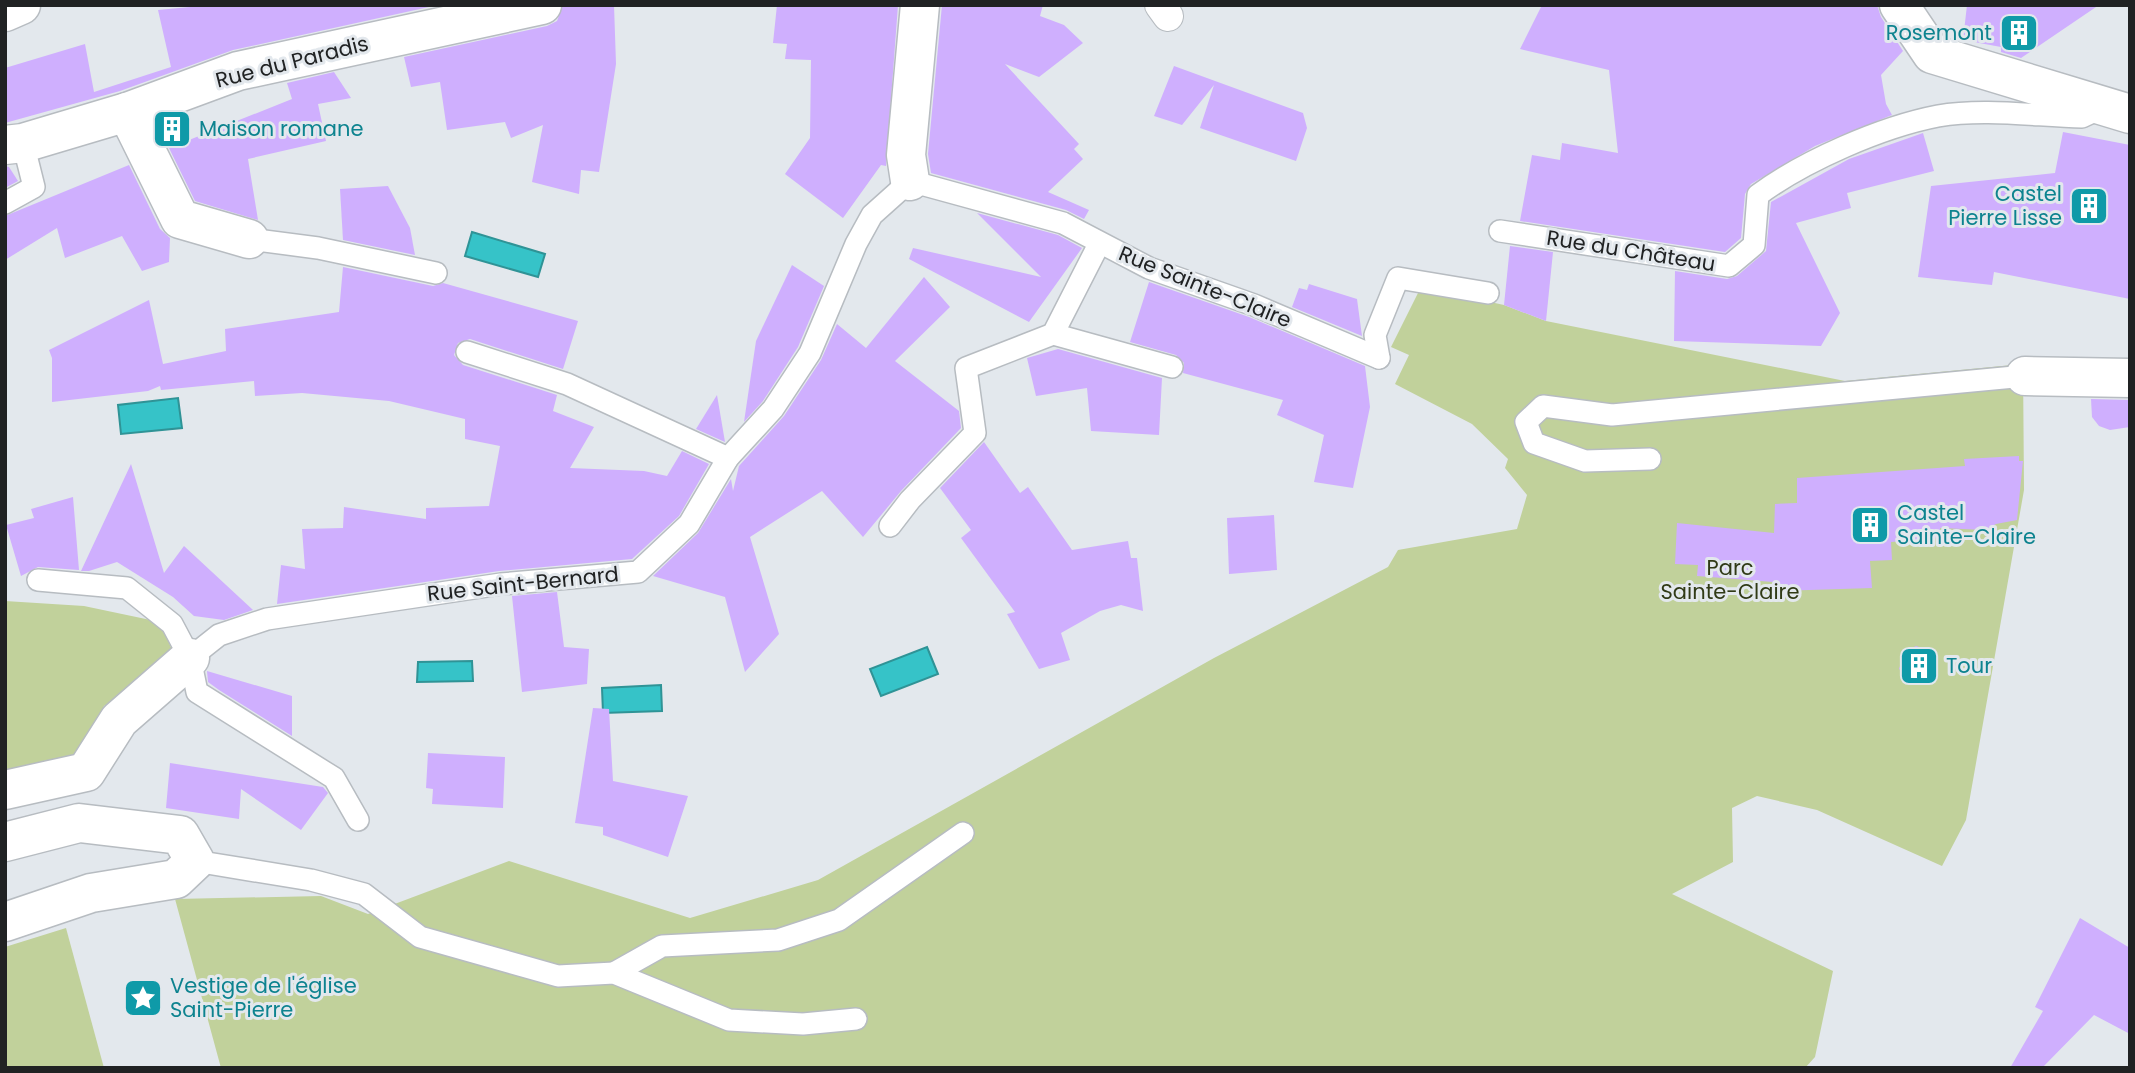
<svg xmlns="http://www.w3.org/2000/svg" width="2135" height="1073" viewBox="0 0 2135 1073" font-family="Poppins,sans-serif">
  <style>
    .green { fill: #c1d19b }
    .water { fill: #36c3c8; stroke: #2f9396; stroke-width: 2 }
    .building { fill: #cfaffe }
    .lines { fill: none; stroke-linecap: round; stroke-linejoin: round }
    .service-casing { stroke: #b7bcc1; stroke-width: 24 }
    .pedestrian-casing { stroke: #b7bcc1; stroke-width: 32 }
    .minor-casing { stroke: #b7bcc1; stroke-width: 41 }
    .service { stroke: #fff; stroke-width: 21 }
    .pedestrian { stroke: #fff; stroke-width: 30 }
    .minor { stroke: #fff; stroke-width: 38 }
    .labels { text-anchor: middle; stroke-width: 6; stroke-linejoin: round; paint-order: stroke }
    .culture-label { font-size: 21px; fill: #0d838f; stroke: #e3e8ed; text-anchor: start }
    .street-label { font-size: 21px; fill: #202223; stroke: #e3e8ed }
    .park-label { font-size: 21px; fill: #303a16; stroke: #e3e8ed }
  </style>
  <rect width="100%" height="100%" fill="#e3e8ed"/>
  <g class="green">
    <path d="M1421 287 1504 305 1546 321 1845 381 2023 364 2024 490 1966 820 1942 866 1817 810 1757 796 1732 808 1733 862 1672 894 1833 971 1815 1057 1805 1068H221L175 899 321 896 368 914 509 861 690 918 818 880 1214 658 1388 567 1398 550 1517 529 1527 495 1505 468 1508 459 1472 424 1395 384 1409 355 1391 347Z"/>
    <path d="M5 601 84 606 160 622 176 659 104 706 81 764 5 777Z"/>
    <path d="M66 928 104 1068H5V947Z"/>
  </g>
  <g class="water">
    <path d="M472 232 545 254 538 277 465 256Z"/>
    <path d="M178 398 182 428 121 434 118 405Z"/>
    <path d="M927 647 938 674 881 696 870 669Z"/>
    <path d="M472 661 473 681 417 682 418 662Z"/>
    <path d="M661 685 662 711 603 713 602 688Z"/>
  </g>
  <g class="building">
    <path d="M211 5H438L233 50 120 91 5 123V68L85 44 94 92 171 67 158 10Z"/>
    <path d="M563 5H614L616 64 599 172 581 170 579 194 532 182 543 125 511 138 505 122 447 130 440 82 411 87 404 57 547 26 557 21Z"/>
    <path d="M777 5H898L886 166 881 165 843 218 785 174 810 138 811 60 785 59 787 44 773 43Z"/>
    <path d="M942 5H1043L1040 16 1064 25 1083 43 1039 77 1005 64 1079 144 1074 149 1083 159 1048 192 1089 210 1084 219 1066 210 931 173 928 154Z"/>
    <path d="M1542 5H1877L1881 17 1903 51 1881 75 1886 104 1892 115 1815 146 1751 184 1745 194 1741 238 1725 252 1520 221 1532 155 1560 160 1562 143 1618 153 1609 70 1520 49Z"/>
    <path d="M1967 5H2099L2021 58 2001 52V47L1963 40Z"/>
    <path d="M1174 66 1303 113 1307 128 1296 161 1200 128 1214 85 1182 125 1154 116Z"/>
    <path d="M334 72 351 98 318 104 326 141 248 159 258 220 195 201 169 148 292 99 287 83Z"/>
    <path d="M2063 132 2130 145V299L1994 272 1992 285 1918 277 1931 186 2055 173Z"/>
    <path d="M1923 133 1934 171 1847 193 1851 208 1796 223 1840 313 1821 346 1674 341 1675 271 1727 279 1737 276 1766 251 1771 202 1849 159Z"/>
    <path d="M129 165 160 229 170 238 169 262 142 271 122 236 65 258 57 228 5 260V216Z"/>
    <path d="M5 166 9 167 18 181 5 188Z"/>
    <path d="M388 186 410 228 415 255 343 240 340 189Z"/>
    <path d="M977 213 1058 235 1082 248 1029 322 909 259 913 248 1041 277Z"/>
    <path d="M1510 246 1553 252 1546 321 1504 305Z"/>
    <path d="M792 265 824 286 798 347 763 401 744 422 756 341Z"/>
    <path d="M343 267 433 286 443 283 578 321 563 369 470 339 458 343 454 355 463 365 557 395 553 411 594 427 570 468 644 471 667 476 682 451 709 464 679 516 632 559 499 571 277 604 281 565 305 569 302 529 343 528 344 507 426 519V508L489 506 500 446 465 439V419L389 401 302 393 255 396 254 381 161 390 160 386 148 391 52 402V358L49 350 149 300 163 364 226 351 225 329 339 312Z"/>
    <path d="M924 277 950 307 895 361 959 411 961 428 901 491 863 537 822 491 750 537 779 634 745 672 725 597 653 576 698 533 731 479 733 491 739 466 784 416 821 360 837 324 866 348Z"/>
    <path d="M1149 282 1249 317 1365 366 1370 407 1353 488 1314 482 1324 435 1277 415 1283 400 1183 373 1184 363 1176 355 1130 342Z"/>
    <path d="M1309 284 1357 299 1362 336 1292 307 1299 288 1307 290Z"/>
    <path d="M1058 349 1162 378 1159 435 1091 431 1087 388 1036 396 1027 358Z"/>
    <path d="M717 395 725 442 696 429Z"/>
    <path d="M2091 399 2130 400V427L2110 430 2099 426 2092 417Z"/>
    <path d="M984 442 1020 493 1028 487 1072 550 1128 541 1131 558H1137L1143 611 1121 605 1100 611 1061 633 1070 660 1039 669 1007 614 1015 612 961 538 971 530 940 488Z"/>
    <path d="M2019 456V461H2023L2017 520 1996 524 1985 530 1940 528 1941 538 1891 542 1892 560 1870 561 1872 588 1774 591 1773 582 1697 576 1698 565 1675 564 1677 523 1774 533 1775 504 1797 503V478L1965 466 1964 459Z"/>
    <path d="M131 464 164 573 184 546 253 610 224 620 194 616 173 597 117 562 89 571H81Z"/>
    <path d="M73 497 79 570 38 567 21 576 6 525 34 518 31 509Z"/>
    <path d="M1274 515 1277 570 1229 574 1227 518Z"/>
    <path d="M557 592 564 647 589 649 587 684 522 692 512 596Z"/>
    <path d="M1916 646 1931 651 1938 662 1930 682 1912 681 1899 669 1905 651Z"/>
    <path d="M207 671 292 696V736L219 690 208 682Z"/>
    <path d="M593 708 609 709 613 781 688 796 668 857 603 835V827L575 823Z"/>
    <path d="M428 753 505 757 503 808 432 804 433 789 426 788Z"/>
    <path d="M170 763 323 787 328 793 301 830 241 789 239 819 166 808Z"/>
    <path d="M2080 918 2130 948V1034L2094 1015 2042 1068H2010L2043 1011 2035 1007Z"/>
  </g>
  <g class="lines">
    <g class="service-casing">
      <g id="service">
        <path d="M5 203 34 187 23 143"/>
        <path d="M1500 231 1729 266 1754 245 1758 195C1804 161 1881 127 1938 116 1984 108 2036 116 2082 117L2099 109"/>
        <path d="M249 239 318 248 436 273"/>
        <path d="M1053 334 1172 367"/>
        <path d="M467 352 567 384 728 458"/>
        <path d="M1379 358 1375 335 1398 278 1488 293"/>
        <path d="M1650 459 1585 461 1534 443 1526 422 1543 406 1612 415 2025 376"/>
        <path d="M890 526 910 500 975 433 966 368 1053 334 1099 244"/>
        <path d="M38 580 127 588 172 624 190 658 197 692 334 778 358 820"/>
        <path d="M190 658 219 635 267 619 501 584 638 572 689 524 728 458 773 409 810 353 856 244 872 215 910 181 1063 223 1149 268 1254 305 1379 358"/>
        <path d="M195 861 311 880 364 894 420 937 558 976 614 973 729 1020 803 1024 856 1019"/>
        <path d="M614 973 662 946 778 940 839 920 963 833"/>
      </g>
    </g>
    <g class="pedestrian-casing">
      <path id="pedestrian" d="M1160 5 1168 16"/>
    </g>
    <g class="minor-casing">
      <g id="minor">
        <path d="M1899 5 1932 54 2130 114"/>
        <path d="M5 12 21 5"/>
        <path d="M127 112 180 219 249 239"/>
        <path d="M5 145 23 143 127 112 238 71 542 5"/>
        <path d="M910 181 906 155 920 5"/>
        <path d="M2025 376 2130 378"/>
        <path d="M5 790 86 772 119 720 190 658"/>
        <path d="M5 842 79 823 180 835 195 861 176 879 91 893 5 922"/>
      </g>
    </g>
    <use href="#service" class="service"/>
    <use href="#pedestrian" class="pedestrian"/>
    <use href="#minor" class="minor"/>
  </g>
  <defs>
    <g id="building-square" transform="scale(2.0125)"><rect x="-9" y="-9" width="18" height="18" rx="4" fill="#0f9aa8" stroke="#e3e8ed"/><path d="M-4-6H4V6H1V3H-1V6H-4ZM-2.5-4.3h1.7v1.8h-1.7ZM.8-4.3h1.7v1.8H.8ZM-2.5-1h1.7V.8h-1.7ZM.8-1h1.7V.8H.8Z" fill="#fff"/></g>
    <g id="sight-square" transform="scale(2.0125)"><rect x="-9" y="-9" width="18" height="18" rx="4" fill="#0f9aa8" stroke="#e3e8ed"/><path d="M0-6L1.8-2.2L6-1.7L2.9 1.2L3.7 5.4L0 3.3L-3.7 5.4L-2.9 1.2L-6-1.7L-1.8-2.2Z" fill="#fff"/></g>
  </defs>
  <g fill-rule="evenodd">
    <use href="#building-square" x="2019" y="33"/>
    <use href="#building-square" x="172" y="129"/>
    <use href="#building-square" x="2089" y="206"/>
    <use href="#building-square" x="1870" y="525"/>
    <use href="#building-square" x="1919" y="666"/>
    <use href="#sight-square" x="143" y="998"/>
  </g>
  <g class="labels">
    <g class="culture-label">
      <text x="1992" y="40" text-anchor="end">Rosemont</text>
      <text x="199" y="136">Maison romane</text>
      <text x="2062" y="201" text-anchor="end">Castel<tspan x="2062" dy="24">Pierre Lisse</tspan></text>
      <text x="1897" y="520">Castel<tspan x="1897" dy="24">Sainte-Claire</tspan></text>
      <text x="1946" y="673">Tour</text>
      <text x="170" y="993">Vestige de l'église<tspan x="170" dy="24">Saint-Pierre</tspan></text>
    </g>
    <g class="street-label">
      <text transform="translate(292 62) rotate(-14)" y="7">Rue du Paradis</text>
      <text transform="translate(1631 251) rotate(9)" y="7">Rue du Château</text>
      <text transform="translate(1205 287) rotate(22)" y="7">Rue Sainte-Claire</text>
      <text transform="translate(523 584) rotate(-6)" y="7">Rue Saint-Bernard</text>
    </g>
    <g class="park-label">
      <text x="1730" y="575">Parc<tspan x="1730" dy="24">Sainte-Claire</tspan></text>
    </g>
  </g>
  <rect width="2135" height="1073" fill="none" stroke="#202223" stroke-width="14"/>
</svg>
